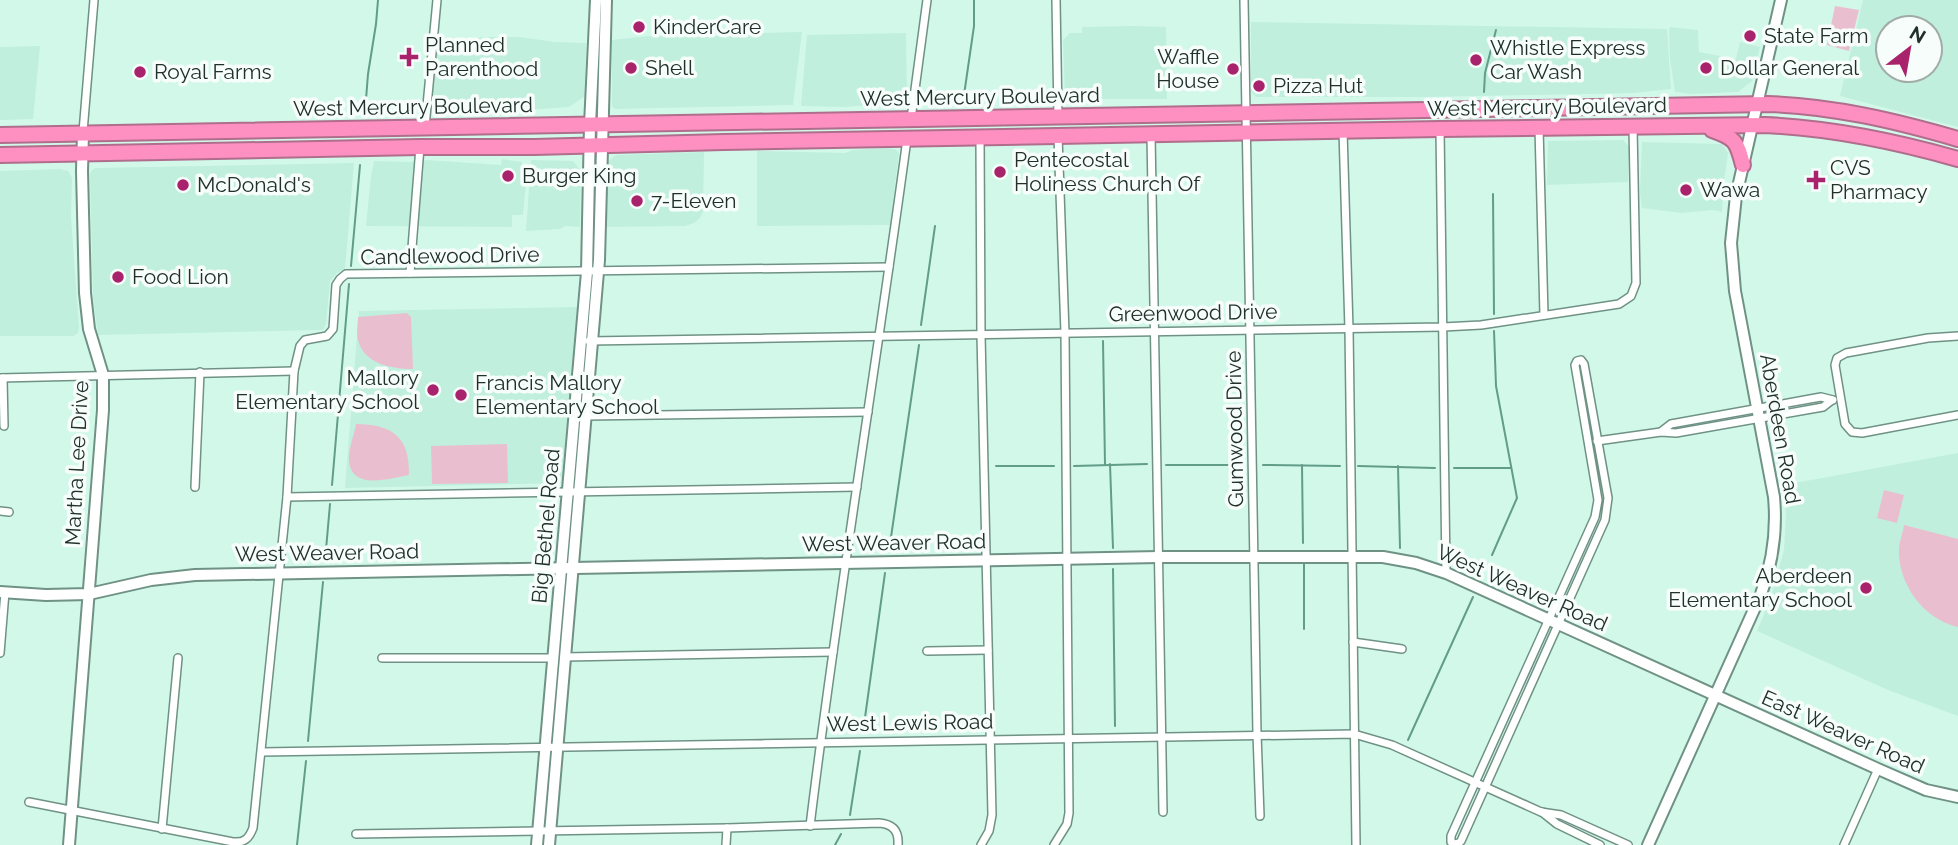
<svg xmlns="http://www.w3.org/2000/svg" width="1958" height="845" viewBox="0 0 1958 845" font-family="Raleway,sans-serif">
  <style>
    .built { fill: #c0efdd; fill-rule: evenodd }
    .green { fill: #e9bfd0 }
    .lines { fill: none; stroke-linecap: round; stroke-linejoin: round }
    .stream { stroke: #619d89; stroke-width: 2 }
    .street-casing { stroke: #6f9285; stroke-width: 10 }
    .secondary-casing { stroke: #6f9285; stroke-width: 14 }
    .highway-casing { stroke: #b06e8c; stroke-width: 18 }
    .street { stroke: #fff; stroke-width: 7 }
    .secondary { stroke: #fff; stroke-width: 10 }
    .highway { stroke: #fd90c1; stroke-width: 14 }
    .poi-dot { fill: #a9236c; stroke: #f6fdfa; stroke-width: 2.5 }
    .labels { text-anchor: middle; stroke-width: 7; stroke-linejoin: round; paint-order: stroke }
    .poi-label { font-size: 21px; fill: #21302b; stroke: #f6fdfa; text-anchor: start }
    .street-label { font-size: 21px; fill: #21302b; stroke: #f6fdfa }
  </style>
  <rect width="100%" height="100%" fill="#d2f8ea"/>
  <g class="built">
    <path d="M1863 0H1958V127L1840 96ZM1930 28V70H1888V28Z"/>
    <path d="M1251 22 1667 29 1671 89 1634 93 1427 97H1256L1251 92Z"/>
    <path d="M1133 26 1166 27 1167 99H1065L1063 40 1070 33H1082V27Z"/>
    <path d="M1670 27 1698 30 1699 52 1736 59 1740 42 1760 47 1752 81 1738 92 1692 94 1675 92 1670 59 1669 31Z"/>
    <path d="M802 32 793 105 615 109 612 106V40L649 36H723L724 34Z"/>
    <path d="M906 33 907 102 844 107 801 106 807 35Z"/>
    <path d="M487 37H519L555 42 586 43 585 96 569 107 496 112 436 110 433 91 437 51 458 39Z"/>
    <path d="M40 46 33 119 0 120V47Z"/>
    <path d="M1623 140 1629 147 1628 182 1547 185 1548 141Z"/>
    <path d="M1642 142 1722 144 1728 153 1724 182 1722 212 1713 210 1681 213 1642 208 1640 192Z"/>
    <path d="M889 148 896 150 899 153 890 225 757 226V151L845 153 853 150Z"/>
    <path d="M704 152 703 212 700 218 694 223 685 226 604 227 607 162 616 155Z"/>
    <path d="M502 159 522 162 521 179 526 183 523 215H512V227L366 226 371 176 374 161 410 162 426 160 501 165Z"/>
    <path d="M531 160 573 161 581 171 580 227 566 226 560 229 526 231Z"/>
    <path d="M354 163 345 269 337 273 330 281 326 324 323 330 98 335 93 298 90 174 91 171 95 168Z"/>
    <path d="M60 169 68 171 72 178 71 217 79 328 78 333 73 336H0V171Z"/>
    <path d="M578 307 563 480 561 483 345 488 359 311Z"/>
    <path d="M1958 453V716L1888 690 1757 631 1770 600 1784 550 1786 514 1784 485Z"/>
  </g>
  <g class="green">
    <path d="M1835 6 1859 10 1849 51 1827 45Z"/>
    <path d="M407 313 411 317 413 369C391 369 364 364 358 340 356 333 358 324 358 317Z"/>
    <path d="M356 424C392 424 410 437 409 475 388 479 349 491 349 458 349 447 354 435 356 424Z"/>
    <path d="M507 444 508 483 432 484 431 446Z"/>
    <path d="M1884 490 1904 495 1897 523 1877 518Z"/>
    <path d="M1904 525 1958 539V627C1923 619 1897 583 1899 547 1900 540 1903 532 1904 525Z"/>
  </g>
  <g class="lines">
    <g class="stream">
      <path d="M1484 92 1485 73 1496 30"/>
      <path d="M963 102 974 26V0"/>
      <path d="M365 112 368 74 376 24 378 0"/>
      <path d="M1493 194 1494 314"/>
      <path d="M351 266 360 165"/>
      <path d="M921 325 935 226"/>
      <path d="M1103 341 1105 465"/>
      <path d="M1110 464 1113 548"/>
      <path d="M1166 465H1243"/>
      <path d="M1263 465 1340 466"/>
      <path d="M1302 465 1303 543"/>
      <path d="M996 466H1054"/>
      <path d="M1074 466 1147 464"/>
      <path d="M1358 466 1435 468"/>
      <path d="M1398 466 1400 548"/>
      <path d="M1454 468H1511"/>
      <path d="M332 485 349 284"/>
      <path d="M889 551 919 345"/>
      <path d="M1492 555 1517 498 1496 386 1494 331"/>
      <path d="M325 561 330 504"/>
      <path d="M1304 564V629"/>
      <path d="M1113 569 1115 726"/>
      <path d="M863 732 885 573"/>
      <path d="M1408 740 1473 597"/>
      <path d="M308 741 323 582"/>
      <path d="M850 815 860 751"/>
      <path d="M297 845 306 761"/>
      <path d="M835 845 841 834"/>
    </g>
    <g class="street-casing">
      <g id="street">
        <path d="M1056 0 1058 117"/>
        <path d="M1244 0 1257 734 1260 816"/>
        <path d="M911 119 927 0"/>
        <path d="M425 127 437 0"/>
        <path d="M1539 128 1544 315"/>
        <path d="M1440 129 1446 573"/>
        <path d="M1343 131 1349 329 1356 845"/>
        <path d="M83 132 94 0"/>
        <path d="M1151 135 1163 812"/>
        <path d="M980 138 981 335 992 815 989 831 981 845"/>
        <path d="M410 273 420 147"/>
        <path d="M1958 336 1928 338 1846 353 1837 358 1835 365 1845 424 1852 432 1862 433 1958 415"/>
        <path d="M589 341 1443 327 1481 325 1619 304 1631 296 1636 283 1633 127"/>
        <path d="M1581 360 1584 364 1608 498 1605 520 1461 841 1459 843 1454 844 1451 842V836L1595 517 1598 500 1575 365 1577 361Z"/>
        <path d="M0 378 294 371"/>
        <path d="M3 378 4 426"/>
        <path d="M586 416 868 412"/>
        <path d="M1662 431 1671 424 1821 397 1833 400"/>
        <path d="M1597 441 1661 432 1676 433 1823 407 1832 400"/>
        <path d="M195 487 200 372"/>
        <path d="M287 497 857 487"/>
        <path d="M0 511 9 512"/>
        <path d="M1353 642 1402 649"/>
        <path d="M927 651 988 650"/>
        <path d="M0 653 5 592"/>
        <path d="M565 657 833 652"/>
        <path d="M382 658H554"/>
        <path d="M262 752 1354 734 1392 745 1541 812 1561 815 1628 845"/>
        <path d="M29 802 233 842C245 843 249 838 253 828L287 497 294 371 300 346 305 340 327 336 333 329 336 285 340 279 346 274 889 267"/>
        <path d="M1542 812 1557 824 1600 845"/>
        <path d="M810 826C838 596 876 368 907 139"/>
        <path d="M162 829 178 658"/>
        <path d="M356 834 727 828 879 823C893 824 899 831 898 845"/>
        <path d="M726 845 727 828"/>
        <path d="M1054 845 1067 824 1069 813 1065 333 1058 136"/>
        <path d="M1844 845 1878 769"/>
      </g>
    </g>
    <g class="secondary-casing">
      <g id="secondary">
        <path d="M0 592 46 595 89 594 151 580 195 575 1159 557H1383L1416 563 1446 573 1878 769 1926 790 1958 797"/>
        <path d="M69 845 103 410V375L89 329 85 293 82 171 83 132"/>
        <path d="M537 845 587 272 590 125 596 0"/>
        <path d="M549 845 599 260 606 0"/>
        <path d="M1648 845 1761 594C1773 562 1777 530 1774 497L1735 291 1731 243 1736 196 1781 0"/>
      </g>
    </g>
    <g class="highway-casing">
      <g id="highway">
        <path d="M1712 130C1735 138 1737 141 1743 165"/>
        <path d="M0 135 1768 104C1833 106 1896 121 1958 139"/>
        <path d="M0 155 420 147H534L724 142 1440 129 1765 125C1831 128 1895 141 1958 159"/>
      </g>
    </g>
    <use href="#street" class="street"/>
    <use href="#secondary" class="secondary"/>
    <use href="#highway" class="highway"/>
  </g>
  <g class="poi-dot">
    <circle cx="639" cy="27" r="7"/>
    <circle cx="1750" cy="36" r="7"/>
    <path d="M405.5 46.5h7v7h7v7h-7v7h-7v-7h-7v-7h7z"/>
    <circle cx="1476" cy="60" r="7"/>
    <circle cx="631" cy="68" r="7"/>
    <circle cx="1706" cy="68" r="7"/>
    <circle cx="1233" cy="69" r="7"/>
    <circle cx="140" cy="72" r="7"/>
    <circle cx="1259" cy="86" r="7"/>
    <circle cx="1000" cy="172" r="7"/>
    <circle cx="508" cy="176" r="7"/>
    <path d="M1812.5 169.5h7v7h7v7h-7v7h-7v-7h-7v-7h7z"/>
    <circle cx="183" cy="185" r="7"/>
    <circle cx="1686" cy="190" r="7"/>
    <circle cx="637" cy="201" r="7"/>
    <circle cx="118" cy="277" r="7"/>
    <circle cx="433" cy="390" r="7"/>
    <circle cx="461" cy="395" r="7"/>
    <circle cx="1866" cy="588" r="7"/>
  </g>
  <g class="labels">
    <g class="poi-label">
      <text x="653" y="34">KinderCare</text>
      <text x="1764" y="43">State Farm</text>
      <text x="425" y="52">Planned<tspan x="425" dy="24">Parenthood</tspan></text>
      <text x="1490" y="55">Whistle Express<tspan x="1490" dy="24">Car Wash</tspan></text>
      <text x="1219" y="64" text-anchor="end">Waffle<tspan x="1219" dy="24">House</tspan></text>
      <text x="645" y="75">Shell</text>
      <text x="1720" y="75">Dollar General</text>
      <text x="154" y="79">Royal Farms</text>
      <text x="1273" y="93">Pizza Hut</text>
      <text x="1014" y="167">Pentecostal<tspan x="1014" dy="24">Holiness Church Of</tspan></text>
      <text x="1830" y="175">CVS<tspan x="1830" dy="24">Pharmacy</tspan></text>
      <text x="522" y="183">Burger King</text>
      <text x="197" y="192">McDonald's</text>
      <text x="1700" y="197">Wawa</text>
      <text x="651" y="208">7-Eleven</text>
      <text x="132" y="284">Food Lion</text>
      <text x="419" y="385" text-anchor="end">Mallory<tspan x="419" dy="24">Elementary School</tspan></text>
      <text x="475" y="390">Francis Mallory<tspan x="475" dy="24">Elementary School</tspan></text>
      <text x="1852" y="583" text-anchor="end">Aberdeen<tspan x="1852" dy="24">Elementary School</tspan></text>
    </g>
    <g class="street-label">
      <text transform="translate(980 97) rotate(-1)" y="7">West Mercury Boulevard</text>
      <text transform="translate(413 107) rotate(-1)" y="7">West Mercury Boulevard</text>
      <text transform="translate(1547 107) rotate(-1)" y="7">West Mercury Boulevard</text>
      <text transform="translate(450 256) rotate(-1)" y="7">Candlewood Drive</text>
      <text transform="translate(1193 313) rotate(-1)" y="7">Greenwood Drive</text>
      <text transform="translate(1235 429) rotate(-91)" y="7">Gumwood Drive</text>
      <text transform="translate(1780 429) rotate(80)" y="7">Aberdeen Road</text>
      <text transform="translate(77 463) rotate(-87)" y="7">Martha Lee Drive</text>
      <text transform="translate(546 526) rotate(-85)" y="7">Big Bethel Road</text>
      <text transform="translate(894 543) rotate(-1)" y="7">West Weaver Road</text>
      <text transform="translate(327 553) rotate(-1)" y="7">West Weaver Road</text>
      <text transform="translate(1522 588) rotate(24)" y="7">West Weaver Road</text>
      <text transform="translate(910 723) rotate(-1)" y="7">West Lewis Road</text>
      <text transform="translate(1843 732) rotate(24)" y="7">East Weaver Road</text>
    </g>
  </g>
  <g transform="translate(1909 49) rotate(31)"><circle r="33" fill="#f6fdfa" stroke="#a1aba7" stroke-width="2"/>
  <path d="M0-5L12 26L0 18L-12 26Z" fill="#a9236c"/>
  <text y="-10" font-size="19" font-weight="bold" text-anchor="middle" fill="#21302b">N</text>
  </g>
</svg>
